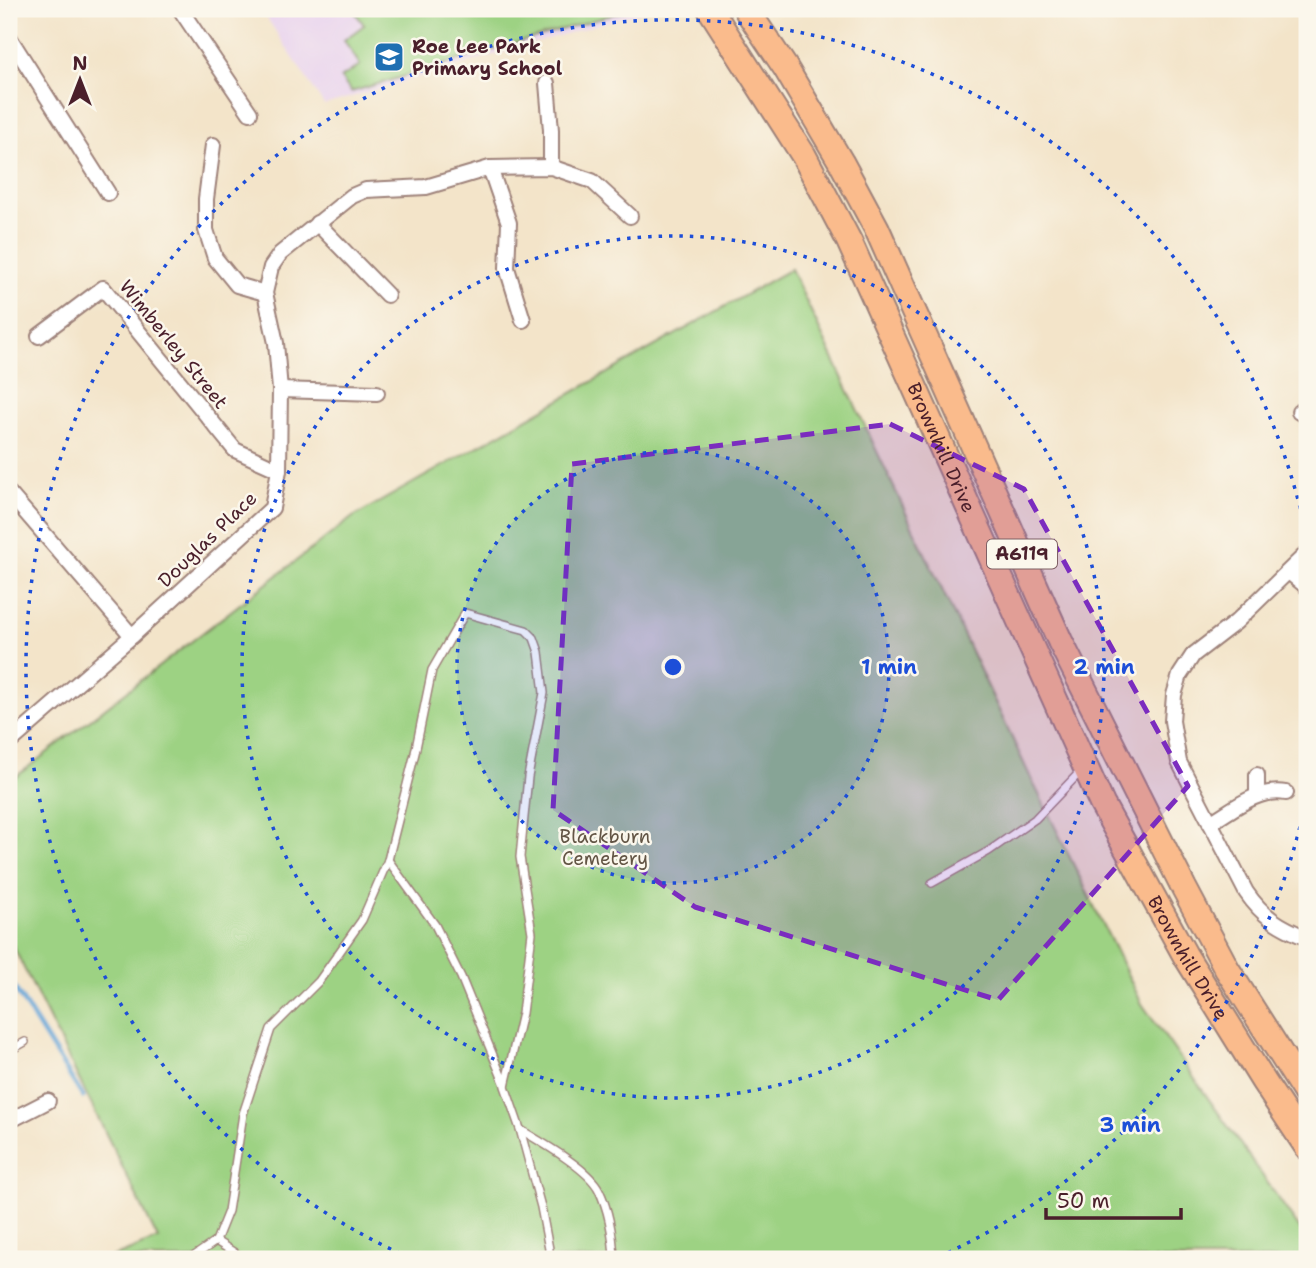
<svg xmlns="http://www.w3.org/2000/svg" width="1316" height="1268" viewBox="0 0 1316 1268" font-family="'Shantell Sans',sans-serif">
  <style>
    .built { fill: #e8d2ee }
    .green { fill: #9dd283; stroke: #747857; stroke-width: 2 }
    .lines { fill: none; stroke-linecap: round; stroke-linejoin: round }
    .stream { stroke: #62a3d5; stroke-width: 5 }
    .service-casing { stroke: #9e827a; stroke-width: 10 }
    .minor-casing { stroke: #9e827a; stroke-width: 18 }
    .trunk-casing { stroke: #9e827a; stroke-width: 28 }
    .service { stroke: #fff; stroke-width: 7 }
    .minor { stroke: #fff; stroke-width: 14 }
    .trunk { stroke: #fabb8c; stroke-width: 24 }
    .marked { fill: #7b2cbf; fill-opacity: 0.2; stroke: #7b2cbf; stroke-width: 5; stroke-dasharray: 14 9; stroke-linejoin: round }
    .ring { fill: none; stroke: #1d4ed8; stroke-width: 3.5; stroke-dasharray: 3.5 7 }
    .labels { text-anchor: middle; stroke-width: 5; stroke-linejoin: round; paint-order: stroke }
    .shield { fill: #fbf7ec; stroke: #7f6065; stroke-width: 2 }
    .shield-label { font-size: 18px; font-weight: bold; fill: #4a1f2b }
    .poi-label { font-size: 19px; font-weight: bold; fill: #4a1f2b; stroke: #fbf7ec; text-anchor: start }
    .street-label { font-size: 19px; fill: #4a1f2b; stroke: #fbf7ec }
    .park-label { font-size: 19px; fill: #635545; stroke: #fbf7ec }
    .centre { fill: #1d4ed8; stroke: #fbf7ec; stroke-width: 3.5 }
    .ring-label { font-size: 21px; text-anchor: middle; font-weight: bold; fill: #1d4ed8; stroke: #fbf7ec; stroke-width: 5; stroke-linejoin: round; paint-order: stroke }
  </style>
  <rect width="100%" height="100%" fill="#fbf7ec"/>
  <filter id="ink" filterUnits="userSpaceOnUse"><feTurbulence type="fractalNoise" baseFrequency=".0143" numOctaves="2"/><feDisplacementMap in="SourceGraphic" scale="14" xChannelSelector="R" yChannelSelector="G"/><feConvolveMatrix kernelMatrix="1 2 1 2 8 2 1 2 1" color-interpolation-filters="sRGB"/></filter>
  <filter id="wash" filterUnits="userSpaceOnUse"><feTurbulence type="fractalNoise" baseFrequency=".00686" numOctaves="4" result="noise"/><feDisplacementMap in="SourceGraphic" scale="28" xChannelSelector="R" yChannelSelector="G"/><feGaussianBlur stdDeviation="1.57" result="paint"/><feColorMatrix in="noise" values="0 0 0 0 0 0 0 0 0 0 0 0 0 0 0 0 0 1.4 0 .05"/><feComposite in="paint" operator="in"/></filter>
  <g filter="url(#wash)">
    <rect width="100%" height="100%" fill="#f3e4c9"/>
    <path class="built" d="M261 9H649L324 105Z"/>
    <g class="green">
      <path d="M353 9H631L351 92 341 78 360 65 344 40 364 25Z"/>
      <path d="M791 269 1028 772 1142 1004 1307 1239V1259H108L158 1239 9 938V782L353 517Z"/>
    </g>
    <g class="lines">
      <path class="stream" d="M9 979 83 1097"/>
    </g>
  </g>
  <g filter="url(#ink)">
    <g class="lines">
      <g class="service-casing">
        <g id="service">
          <path d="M388 860 435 925 461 977 505 1085"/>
          <path d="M932 883 989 851 1035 819 1081 771"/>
          <path d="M9 1051 25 1042"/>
          <path d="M521 1130C541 1142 589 1169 599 1190 609 1211 613 1236 614 1259"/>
          <path d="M216 1241 244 1259"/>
          <path d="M190 1259 216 1241 228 1211 243 1114 271 1029 319 981 362 920 388 860 415 753 432 670 465 613 526 630 534 638 539 652 544 693 528 777 520 857 532 933 522 1013 505 1086 520 1129 541 1207 549 1249 548 1259"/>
        </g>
      </g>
      <g class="minor-casing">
        <g id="minor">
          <path d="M180 9 250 113"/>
          <path d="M9 37 108 193"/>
          <path d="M547 83 551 130V167"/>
          <path d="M213 145 206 199V230L215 258 237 285 265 293"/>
          <path d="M490 168 509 223 507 268 523 320"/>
          <path d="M317 223 387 295"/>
          <path d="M39 336 103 288 235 450 279 470"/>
          <path d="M280 390 377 393"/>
          <path d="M1299 412 1307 416"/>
          <path d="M9 493 132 636"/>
          <path d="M1307 553 1236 622 1193 655 1180 675 1174 695 1172 721 1179 762 1246 892C1263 917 1280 927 1307 938"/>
          <path d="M1289 572 1307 587"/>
          <path d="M9 743 132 636 272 508 279 470 280 390 276 343 265 293 271 267 280 254 352 196 366 190 426 187 490 168 551 167 592 181 630 216"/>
          <path d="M1257 775V795"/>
          <path d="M1210 823C1234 809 1257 788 1286 793"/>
          <path d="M9 1121 48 1101"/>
        </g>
      </g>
      <g class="trunk-casing">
        <g id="trunk">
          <path id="s1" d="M710 9 804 156 849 241 1102 804 1185 955 1264 1082 1307 1147"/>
          <path d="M746 9 785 67 841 162 877 229 1060 641 1184 888 1227 969 1307 1095"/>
        </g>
      </g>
      <use href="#service" class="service"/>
      <use href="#minor" class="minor"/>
      <use href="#trunk" class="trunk"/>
    </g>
  </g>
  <path class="marked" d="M890 424 1024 489 1188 786 998 1000 695 907 553 810 572 464Z"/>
  <circle cx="673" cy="667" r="216" fill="#1d4ed8" fill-opacity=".12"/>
  <g class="ring">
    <circle cx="673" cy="667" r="216"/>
    <circle cx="673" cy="667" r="431"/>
    <path d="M1307 796A647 647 0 0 1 936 1258M410 1258A647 647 0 1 1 1307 538"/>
  </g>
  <defs>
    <g id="school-square" transform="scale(1.575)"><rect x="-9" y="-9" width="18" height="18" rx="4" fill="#1f6fb2" stroke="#fbf7ec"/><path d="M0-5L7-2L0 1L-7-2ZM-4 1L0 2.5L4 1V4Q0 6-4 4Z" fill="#fff"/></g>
  </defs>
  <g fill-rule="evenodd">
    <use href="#school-square" x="389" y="57"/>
  </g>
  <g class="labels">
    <rect class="shield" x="987" y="539.5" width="70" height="29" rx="5"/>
    <g class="shield-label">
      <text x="1022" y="560">A6119</text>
    </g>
    <g class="poi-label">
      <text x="412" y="53">Roe Lee Park<tspan x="412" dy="22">Primary School</tspan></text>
    </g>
    <g class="street-label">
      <text transform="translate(174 344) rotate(51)" y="7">Wimberley Street</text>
      <text dy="7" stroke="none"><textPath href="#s1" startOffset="497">Brownhill Drive</textPath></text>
      <text transform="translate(207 539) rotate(-44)" y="7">Douglas Place</text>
      <text dy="7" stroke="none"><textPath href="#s1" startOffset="1064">Brownhill Drive</textPath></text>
    </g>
    <g class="park-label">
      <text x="605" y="843">Blackburn<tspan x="605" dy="22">Cemetery</tspan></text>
    </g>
  </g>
  <circle cx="673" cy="667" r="10" class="centre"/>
  <g class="ring-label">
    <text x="889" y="674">1 min</text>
    <text x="1104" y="674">2 min</text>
    <text x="1130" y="1132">3 min</text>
  </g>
  <rect width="1316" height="1268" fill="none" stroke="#fbf7ec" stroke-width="35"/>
  <g transform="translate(80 80)" stroke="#fbf7ec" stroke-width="5" paint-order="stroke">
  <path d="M0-5L12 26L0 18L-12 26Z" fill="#4a1f2b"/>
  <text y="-10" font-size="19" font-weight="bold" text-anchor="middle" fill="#4a1f2b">N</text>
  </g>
  <path d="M1046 1208v10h135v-10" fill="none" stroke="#4a1f2b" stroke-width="3.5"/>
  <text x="1057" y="1208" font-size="21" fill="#4a1f2b" stroke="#fbf7ec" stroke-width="5" paint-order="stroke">50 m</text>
</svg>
